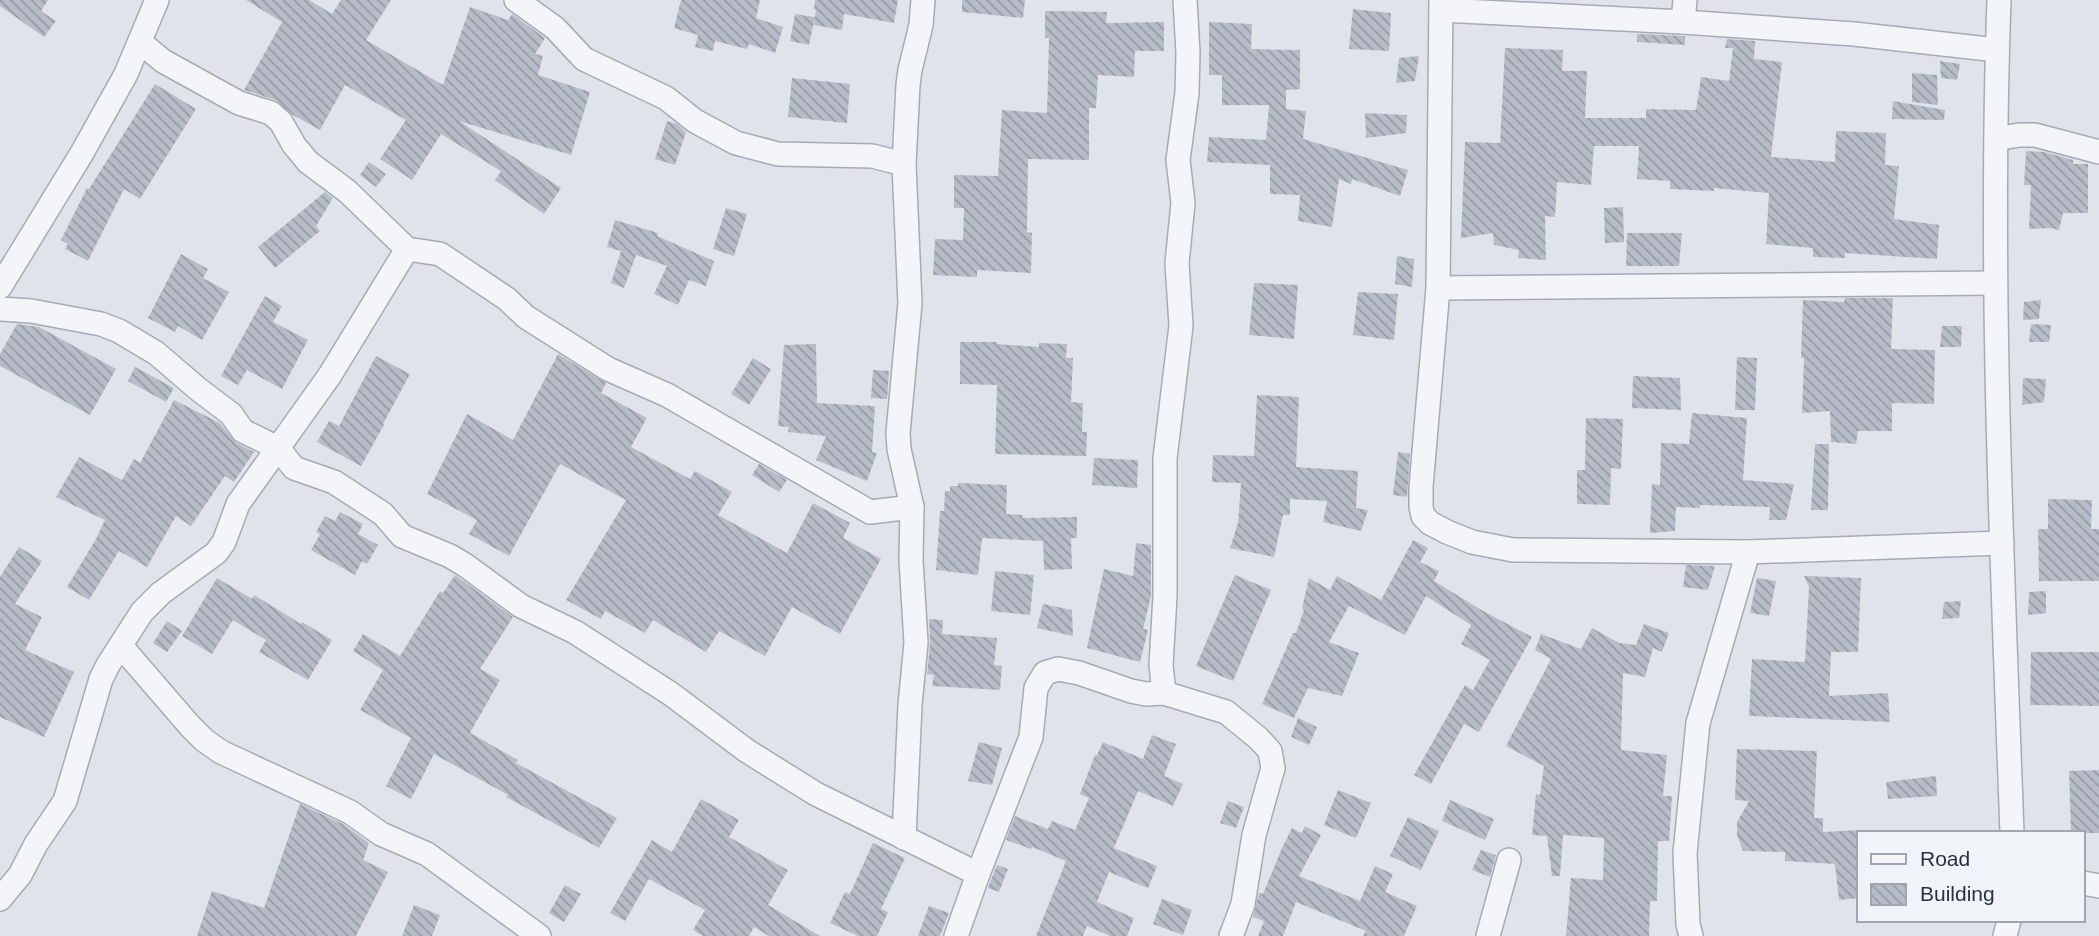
<svg xmlns="http://www.w3.org/2000/svg" width="2099" height="936" viewBox="0 0 2099 936" font-family="Helvetica,sans-serif">
  <style>
    .building { fill: url(#building-back-hatch) }
    .lines { fill: none; stroke-linecap: round; stroke-linejoin: round }
    .minor-casing { stroke: #a5abb5; stroke-width: 26 }
    .minor { stroke: #f3f5f8; stroke-width: 23 }
  </style>
  <defs>
    <pattern id="building-back-hatch" width="6" height="6" patternUnits="userSpaceOnUse" patternTransform="scale(1.75)"><rect width="6" height="6" fill="#b7bdc8"/><path d="M-1 5l2 2M0 0l6 6M5-1l2 2" fill="none" stroke="#959aa4"/></pattern>
  </defs>
  <rect width="100%" height="100%" fill="#e0e4ea"/>
  <g class="building">
    <path d="M0 0H48L41 11 56 21 44 37 0 6Z"/>
    <path d="M246 0H309L332 14 341 0H391L366 40 443 85 470 7 508 20 512 14 545 38 535 54 543 56 538 75 590 92 571 155 459 121 561 188 544 214 495 180 501 171 441 134 412 180 380 159 406 120 345 85 320 130 293 115 276 100 244 90 282 22Z"/>
    <path d="M681 0H760L756 18 783 27 775 53 749 44 747 49 715 41 713 51 695 47 698 35 674 28Z"/>
    <path d="M815 0H898L894 23 844 14 842 30 814 25 816 10 814 9Z"/>
    <path d="M962 0H1025L1023 18 962 12Z"/>
    <path d="M1353 9 1391 13 1389 51 1349 49Z"/>
    <path d="M1045 11 1107 12 1106 23 1164 22V51H1135L1134 77 1098 75 1096 108H1089V160L1028 159 1027 232 1032 233 1031 273 977 270V277L933 275 935 239 963 240 964 208H954V175L998 176 1002 110 1047 113 1049 38H1045Z"/>
    <path d="M795 14 815 17 809 45 790 41Z"/>
    <path d="M1209 22 1252 24 1251 49 1300 50V89L1286 90V109L1306 111 1303 139 1408 170 1400 196 1352 179 1351 184 1339 179 1332 227 1298 221 1300 195 1270 194V165L1207 162 1209 137 1266 140 1269 105H1222V75H1209Z"/>
    <path d="M1637 34 1685 36V45L1637 42Z"/>
    <path d="M1727 39 1755 41 1754 59 1782 62 1771 157 1835 162 1836 131 1886 133 1885 165 1899 166 1894 219 1939 225 1937 259 1845 253V258L1813 257V248L1766 244 1769 193 1714 188V191L1670 189V181L1637 179 1639 146H1594L1591 185 1557 182 1555 217 1545 216 1546 260 1518 258 1519 250 1494 245 1493 233 1461 238 1465 142 1500 143 1505 48 1563 50 1562 71H1587L1585 118H1646V109L1696 110 1701 77 1729 81 1733 48H1725Z"/>
    <path d="M1419 56 1415 81 1396 83 1399 58Z"/>
    <path d="M1940 61 1960 64 1957 80 1941 78Z"/>
    <path d="M1912 73 1937 75 1938 105 1912 102Z"/>
    <path d="M792 78 850 84 847 123 788 117Z"/>
    <path d="M155 84 196 109 140 199 124 189 88 261 65 249 68 244 61 240 87 188 89 189Z"/>
    <path d="M1893 101 1945 110 1944 120 1892 119Z"/>
    <path d="M1365 113 1407 115 1406 133 1366 138Z"/>
    <path d="M667 121 677 124 686 132 675 165 655 159Z"/>
    <path d="M2026 151 2044 152 2073 160V164H2088V213H2063L2059 230 2051 228 2029 229 2031 185H2024Z"/>
    <path d="M369 162 386 174 376 187 360 175Z"/>
    <path d="M325 192 333 198 316 226 320 231 275 268 258 247Z"/>
    <path d="M1623 207 1624 242 1605 243 1604 208Z"/>
    <path d="M726 208 747 214 734 256 713 249Z"/>
    <path d="M615 220 658 233 657 236 714 261 706 286 689 280 678 305 654 294 667 266 636 255 624 288 611 283 621 251 607 247Z"/>
    <path d="M1627 233H1682L1679 266H1626Z"/>
    <path d="M181 254 208 269 203 278 229 292 202 340 178 326 175 332 148 318Z"/>
    <path d="M1397 256 1414 259 1412 287 1395 284Z"/>
    <path d="M1254 283 1298 285 1294 339 1249 335Z"/>
    <path d="M1358 292 1398 294 1394 340 1353 335Z"/>
    <path d="M265 296 282 306 273 322 308 340 282 389 247 370 238 385 221 376Z"/>
    <path d="M1845 298H1893L1891 349 1935 350 1934 404 1892 403V431H1858L1856 444 1831 442 1830 411 1802 413 1804 358H1801L1803 300 1844 302Z"/>
    <path d="M2041 300 2039 319 2023 320 2024 302Z"/>
    <path d="M17 324 39 327 116 369 90 415 0 366V354Z"/>
    <path d="M2031 324 2051 325 2049 342H2029Z"/>
    <path d="M1942 326H1962L1961 347H1940Z"/>
    <path d="M960 342H997V344L1039 347V343L1067 344 1066 358H1073L1071 402 1083 403 1082 432H1087L1086 456 995 454 997 385 960 384Z"/>
    <path d="M816 344 817 403 875 406 872 452 877 453 867 481 816 460 826 436 788 432 789 427 778 426 784 345Z"/>
    <path d="M558 354 606 383 601 393 647 418 631 447 690 479 695 471 732 492 718 515 787 553 813 503 850 523 843 538 881 559 840 634 792 607 765 656 719 631 706 652 653 620 645 633 605 611 601 619 566 600 626 500 560 464 509 556 469 534 477 520 427 494 467 414 513 440Z"/>
    <path d="M376 356 410 374 383 424 384 425 361 466 317 442 329 421 339 426Z"/>
    <path d="M1737 357 1757 358 1755 410H1735Z"/>
    <path d="M753 358 771 369 749 405 731 394Z"/>
    <path d="M135 367 174 388 166 402 128 381Z"/>
    <path d="M873 370 889 371 887 399 871 398Z"/>
    <path d="M1633 376 1680 378 1681 410 1632 408Z"/>
    <path d="M2023 378 2046 379 2044 402 2022 405Z"/>
    <path d="M1257 395 1299 397 1296 467 1358 471 1356 508 1368 510 1361 531 1323 522 1327 501 1290 499V515H1283L1274 557 1230 548 1238 523 1241 483 1212 482 1213 455 1254 456Z"/>
    <path d="M174 400 220 423 236 443 254 452 234 482 225 476 191 526 176 516 147 567 119 551 89 600 67 587 96 539 105 520 56 497 79 457 122 480 134 459 140 463Z"/>
    <path d="M1692 413 1747 418 1743 480 1794 484 1786 520H1769L1770 507 1700 505V508L1676 507 1675 531 1650 533 1652 484 1660 485 1661 443 1689 444Z"/>
    <path d="M1586 418 1623 419 1621 469 1611 468 1610 505 1577 504V470H1585Z"/>
    <path d="M1815 444H1829L1828 510H1811Z"/>
    <path d="M1398 452 1410 454 1407 497 1393 495Z"/>
    <path d="M1094 458 1138 460 1137 488 1092 485Z"/>
    <path d="M759 464 787 480 779 492 752 475Z"/>
    <path d="M958 483 1007 485 1006 514 1023 515 1022 518 1077 517V538H1071L1072 569 1044 570 1043 541 982 538 978 575 936 570 940 511H944L945 491H950V486H958Z"/>
    <path d="M2048 499 2092 500 2091 529H2099V581H2039L2038 529H2048Z"/>
    <path d="M340 512 363 524 358 534 378 545 367 564 362 561 355 575 311 550 320 534 316 532 325 516 335 521Z"/>
    <path d="M1413 540 1428 548 1420 562 1439 571 1434 581 1483 611 1532 637 1479 732 1464 724 1431 784 1414 775 1465 685 1473 690 1490 660 1461 644 1471 625 1426 596 1405 635 1349 606 1329 642 1359 653 1342 696 1308 688 1294 718 1262 704 1293 633H1296L1304 610 1302 608 1309 578 1330 590 1337 576 1381 600Z"/>
    <path d="M1136 543 1151 545V596L1143 629 1148 630 1140 662 1087 648 1104 569 1133 576Z"/>
    <path d="M19 547 42 561 15 604 42 617 25 650 74 672 44 737 0 717V577Z"/>
    <path d="M1686 565 1715 566 1708 590 1683 587Z"/>
    <path d="M995 571 1034 575 1030 615 991 611Z"/>
    <path d="M455 575 513 617 480 669 500 680 470 733 518 760 516 763 617 818 599 848 506 797 508 795 434 754 411 799 386 786 411 738 360 710 383 670 353 651 363 634 400 656 440 591 443 593Z"/>
    <path d="M1235 575 1271 590 1233 681 1196 666Z"/>
    <path d="M1804 576 1861 578 1858 652H1831L1829 696 1888 693 1890 722 1749 716 1752 659 1805 662 1809 587Z"/>
    <path d="M217 578 252 599 254 595 301 624 302 622 332 640 308 680 259 652 266 640 233 620 212 654 182 636Z"/>
    <path d="M1757 578 1776 581 1769 616 1750 613Z"/>
    <path d="M2046 591V613L2028 615 2029 592Z"/>
    <path d="M1961 601 1959 618 1942 619 1944 602Z"/>
    <path d="M1043 604 1072 610 1073 636 1037 628Z"/>
    <path d="M929 619 943 620 942 634 997 638 994 665 1002 666 1000 690 932 686 934 675 927 674 930 644Z"/>
    <path d="M167 621 182 631 167 652 153 643Z"/>
    <path d="M1644 624 1669 633 1662 652 1653 648 1645 677 1623 673 1621 750 1667 755 1663 796H1672L1669 841H1658L1657 901H1650L1649 936H1566L1571 878 1603 880 1604 838 1563 835 1560 876H1552L1547 836 1532 835 1536 794 1540 795 1544 766 1506 746 1551 659 1535 650 1541 634 1581 649 1592 628 1619 643 1636 645Z"/>
    <path d="M2031 652H2099V706L2030 705Z"/>
    <path d="M1298 718 1317 727 1309 745 1291 737Z"/>
    <path d="M1152 735 1176 744 1164 776 1183 784 1173 806 1138 791 1114 848 1157 866 1148 888 1109 872 1097 902 1134 918 1127 936H1110L1087 926 1083 936H1036L1066 861 1032 847 1031 849 1006 840 1015 816 1048 829 1052 821 1075 830 1089 798 1080 794 1095 755H1097L1103 742 1143 759Z"/>
    <path d="M979 742 1002 748 992 785 968 781Z"/>
    <path d="M1737 749 1817 751 1814 818H1823V832L1859 830V898L1839 900 1835 864 1785 861V852L1743 851 1737 835V822L1749 801 1735 800Z"/>
    <path d="M2099 770V833H2071L2069 771Z"/>
    <path d="M1936 776 1937 796 1888 799 1886 782Z"/>
    <path d="M1338 790 1371 803 1356 838 1324 825Z"/>
    <path d="M701 799 739 820 729 837 788 870 768 905 820 936H769L754 927 749 936H703L693 930 705 910 649 879 625 921 610 913 652 840 672 852Z"/>
    <path d="M1450 800 1494 819 1485 840 1442 821Z"/>
    <path d="M1228 801 1244 807 1236 828 1220 823Z"/>
    <path d="M300 804 343 824 369 843 363 860 388 872 356 936H197L212 891 264 908Z"/>
    <path d="M1408 817 1439 831 1421 870 1390 856Z"/>
    <path d="M1305 826 1321 835 1299 876 1360 901 1375 866 1393 874 1385 892 1417 906 1404 936H1363L1366 931 1296 902 1283 936H1258L1264 921 1253 917 1259 893 1263 894 1282 848 1292 828 1302 833Z"/>
    <path d="M873 843 905 858 881 909 888 912 877 936H858L830 923 845 892 850 894Z"/>
    <path d="M1481 850 1496 855 1490 877 1472 870Z"/>
    <path d="M997 865 1008 869 999 892 988 888Z"/>
    <path d="M565 885 581 894 564 922 549 913Z"/>
    <path d="M1162 899 1192 910 1183 935 1153 924Z"/>
    <path d="M414 905 440 915 432 936H402Z"/>
    <path d="M929 906 949 913 940 936H918Z"/>
  </g>
  <g class="lines">
    <g class="minor-casing">
      <g id="minor">
        <path d="M516 0 555 28 584 59 666 98 695 121 736 143 778 154 872 156 904 164"/>
        <path d="M1441 0 1438 288 1421 487V507L1423 516 1430 523 1447 532 1472 542 1513 550 1748 552 2002 543"/>
        <path d="M1999 0C1989 278 2002 555 2012 833"/>
        <path d="M1441 10 1683 22 1854 34 1997 50"/>
        <path d="M1683 22 1685 0"/>
        <path d="M140 42 163 61 239 103 271 113 281 122 294 145 308 162 347 191 407 249 440 254 507 299 526 317 608 369 667 395 870 512 912 507"/>
        <path d="M1996 139 2019 135H2035L2099 152"/>
        <path d="M0 287 82 153 126 74 157 0"/>
        <path d="M1438 288 1995 283"/>
        <path d="M0 309 31 311 101 324 119 331 156 353 198 389 231 414 243 431 278 448 294 468 334 482 383 514 402 536 450 556 465 565 521 606 575 632 671 694 747 751 816 794 978 874"/>
        <path d="M121 646 190 726 204 740 221 752 350 812 381 834 427 854 539 936"/>
        <path d="M1164 693 1161 665 1165 596V458L1181 326 1177 263 1183 203 1178 160 1187 93 1188 53 1185 0"/>
        <path d="M904 838 910 705 916 643 911 560 912 507 899 449 898 433 910 303 904 164 908 85 910 70 921 25 923 0"/>
        <path d="M2083 883 2099 886"/>
        <path d="M0 899 20 875 36 844 65 801 101 679 108 665 142 612 161 593 216 553 224 542 238 504 330 375 407 249"/>
        <path d="M956 936 978 874 1031 737 1036 688 1045 673 1058 669 1079 673 1131 691 1146 694 1164 693 1226 712 1258 738 1270 751 1273 768 1254 835 1243 904 1231 936"/>
        <path d="M1488 936 1509 860"/>
        <path d="M1691 936 1688 924 1685 853 1698 723 1748 552"/>
        <path d="M2005 936 2009 920"/>
      </g>
    </g>
    <use href="#minor" class="minor"/>
  </g>
  <rect x="1857" y="831" width="228" height="91" fill="#f0f3f8" stroke="#a0a5b0" stroke-width="2"/>
  <rect x="1871" y="854" width="35" height="10" fill="#f3f5f8" stroke="#a0a5b0" stroke-width="2"/>
  <text x="1920" y="866" font-size="21" fill="#273143">Road</text>
  <rect x="1871" y="884" width="35" height="21" fill="url(#building-back-hatch)" stroke="#a0a5b0" stroke-width="2"/>
  <text x="1920" y="901" font-size="21" fill="#273143">Building</text>
</svg>
